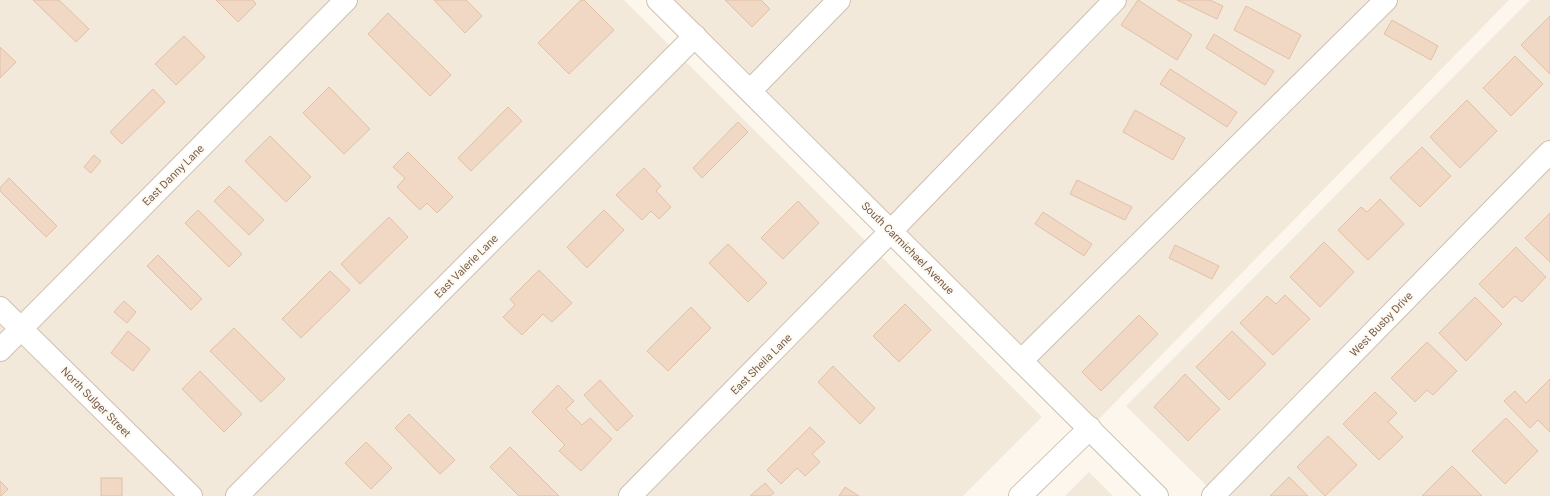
<svg xmlns="http://www.w3.org/2000/svg" width="1550" height="496" viewBox="0 0 1550 496" font-family="Roboto,sans-serif">
  <style>
    .residential { fill: #f3e9da }
    .building { fill: #f0d8c5; stroke: #e2c0a6 }
    .lines { fill: none; stroke-linecap: round; stroke-linejoin: round }
    .minor-casing { stroke: #cebfb1; stroke-width: 24 }
    .minor { stroke: #fff; stroke-width: 22 }
    .labels { text-anchor: middle; stroke-width: 4; stroke-linejoin: round; paint-order: stroke }
    .street-label { font-size: 11px; fill: #775f4f; stroke: #fefaf2 }
  </style>
  <rect width="100%" height="100%" fill="#fcf6ec"/>
  <g class="residential">
    <path d="M0 0H624L1042 417 963 496H0Z"/>
    <path d="M658 0H1509L1090 428Z"/>
    <path d="M1530 0H1550V496H1217L1126 406Z"/>
    <path d="M1089 472 1113 496H1065Z"/>
  </g>
  <g class="building">
    <path d="M33 0H59L89 29 76 42Z"/>
    <path d="M216 0H253L256 4 238 22Z"/>
    <path d="M434 0H466L482 16 465 33Z"/>
    <path d="M581 0H584L614 30 569 74 538 43Z"/>
    <path d="M725 0H761L770 9 752 27Z"/>
    <path d="M1138 0 1192 35 1177 60 1121 25Z"/>
    <path d="M1177 0H1210L1223 6 1217 19Z"/>
    <path d="M1246 6 1301 35 1289 59 1234 30Z"/>
    <path d="M388 13 451 75 430 96 368 34Z"/>
    <path d="M1550 16V74L1521 45Z"/>
    <path d="M1392 20 1438 46 1431 60 1384 34Z"/>
    <path d="M1214 34 1274 71 1265 85 1206 48Z"/>
    <path d="M184 36 205 57 176 85 155 64Z"/>
    <path d="M0 47 16 62 0 78Z"/>
    <path d="M1515 56 1543 84 1511 116 1483 88Z"/>
    <path d="M1170 69 1237 112 1227 127 1160 84Z"/>
    <path d="M329 87 370 129 344 154 303 113Z"/>
    <path d="M153 89 165 102 122 144 110 132Z"/>
    <path d="M1467 100 1497 131 1460 168 1430 137Z"/>
    <path d="M508 107 522 121 471 171 458 158Z"/>
    <path d="M1135 110 1185 138 1173 160 1123 132Z"/>
    <path d="M738 122 748 132 702 178 693 168Z"/>
    <path d="M270 136 311 177 286 202 245 161Z"/>
    <path d="M1422 147 1451 176 1420 207 1390 178Z"/>
    <path d="M408 152 453 197 437 213 427 203 420 210 397 187 405 178 393 167Z"/>
    <path d="M94 155 101 161 91 173 84 167Z"/>
    <path d="M644 168 661 186 656 191 671 207 659 219 651 211 642 220 616 195Z"/>
    <path d="M9 178 57 226 46 237 0 191V188Z"/>
    <path d="M1077 180 1132 207 1125 220 1070 194Z"/>
    <path d="M229 186 264 220 249 235 214 201Z"/>
    <path d="M1380 199 1404 224 1368 260 1338 230 1361 207 1367 212Z"/>
    <path d="M798 201 819 223 783 259 761 238Z"/>
    <path d="M198 210 242 254 229 267 185 223Z"/>
    <path d="M604 210 624 230 587 268 567 247Z"/>
    <path d="M1043 212 1092 244 1084 256 1035 224Z"/>
    <path d="M1550 213V262L1525 238Z"/>
    <path d="M389 217 408 237 360 284 341 264Z"/>
    <path d="M1324 242 1354 272 1320 307 1290 277Z"/>
    <path d="M728 244 767 283 748 302 709 263Z"/>
    <path d="M1175 245 1219 266 1212 279 1169 258Z"/>
    <path d="M1516 247 1546 277 1522 302 1515 296 1503 308 1479 284Z"/>
    <path d="M158 255 202 299 191 310 147 266Z"/>
    <path d="M539 270 572 303 552 322 543 314 522 335 503 317 515 305 510 299Z"/>
    <path d="M330 271 350 290 301 338 282 319Z"/>
    <path d="M1285 295 1310 319 1273 355 1240 323 1267 296 1276 304Z"/>
    <path d="M1475 297 1502 324 1466 361 1439 333Z"/>
    <path d="M124 301 136 312 127 323 114 312Z"/>
    <path d="M905 304 931 330 899 362 873 336Z"/>
    <path d="M691 307 711 328 668 371 647 351Z"/>
    <path d="M1139 315 1158 334 1101 391 1082 372Z"/>
    <path d="M234 328 285 379 261 402 210 351Z"/>
    <path d="M128 331 150 349 133 371 111 353Z"/>
    <path d="M1232 331 1266 364 1229 400 1196 367Z"/>
    <path d="M1427 342 1457 371 1433 395 1427 390 1415 402 1391 378Z"/>
    <path d="M833 366 875 408 860 424 818 382Z"/>
    <path d="M200 371 242 414 224 432 182 389Z"/>
    <path d="M1185 374 1220 409 1188 441 1154 407Z"/>
    <path d="M1550 379V432L1538 420 1530 428 1504 401 1515 391 1526 403Z"/>
    <path d="M600 380 633 416 617 431 584 395Z"/>
    <path d="M558 385 574 401 566 409 582 425 590 418 612 439 581 471 559 451 565 445 532 412Z"/>
    <path d="M1375 392 1397 413 1388 422 1403 437 1379 460 1343 424Z"/>
    <path d="M409 414 455 460 440 474 395 428Z"/>
    <path d="M1506 418 1538 451 1505 484 1472 451Z"/>
    <path d="M810 427 825 442 812 454 820 462 805 476 797 468 781 484 767 470Z"/>
    <path d="M1328 436 1357 465 1325 496 1297 467Z"/>
    <path d="M366 442 392 468 371 489 345 463Z"/>
    <path d="M510 447 559 496H519L490 467Z"/>
    <path d="M1452 466 1482 496H1422Z"/>
    <path d="M1289 477 1308 496H1270Z"/>
    <rect x="101" y="478" width="21" height="18"/>
    <path d="M0 481 8 489 1 496H0Z"/>
    <path d="M765 483 774 493 770 496H750Z"/>
    <path d="M845 487 859 496H839Z"/>
  </g>
  <g class="lines">
    <g class="minor-casing">
      <g id="minor">
        <path d="M658 0 1157 496"/>
        <path d="M750 91 839 0"/>
        <path d="M0 308 191 496"/>
        <path d="M0 350 346 0"/>
        <path d="M1021 361 1386 0"/>
        <path d="M237 496 695 36"/>
        <path d="M630 496 891 231 1115 0"/>
        <path d="M1020 496 1090 428"/>
        <path d="M1213 496 1550 152"/>
      </g>
    </g>
    <use href="#minor" class="minor"/>
  </g>
  <g class="labels">
    <g class="street-label">
      <text transform="translate(173 175) rotate(-45)" y="4">East Danny Lane</text>
      <text transform="translate(908 248) rotate(45)" y="4">South Carmichael Avenue</text>
      <text transform="translate(466 266) rotate(-45)" y="4">East Valerie Lane</text>
      <text transform="translate(1381 324) rotate(-46)" y="4">West Busby Drive</text>
      <text transform="translate(761 364) rotate(-45)" y="4">East Sheila Lane</text>
      <text transform="translate(96 402) rotate(45)" y="4">North Sulger Street</text>
    </g>
  </g>
</svg>
